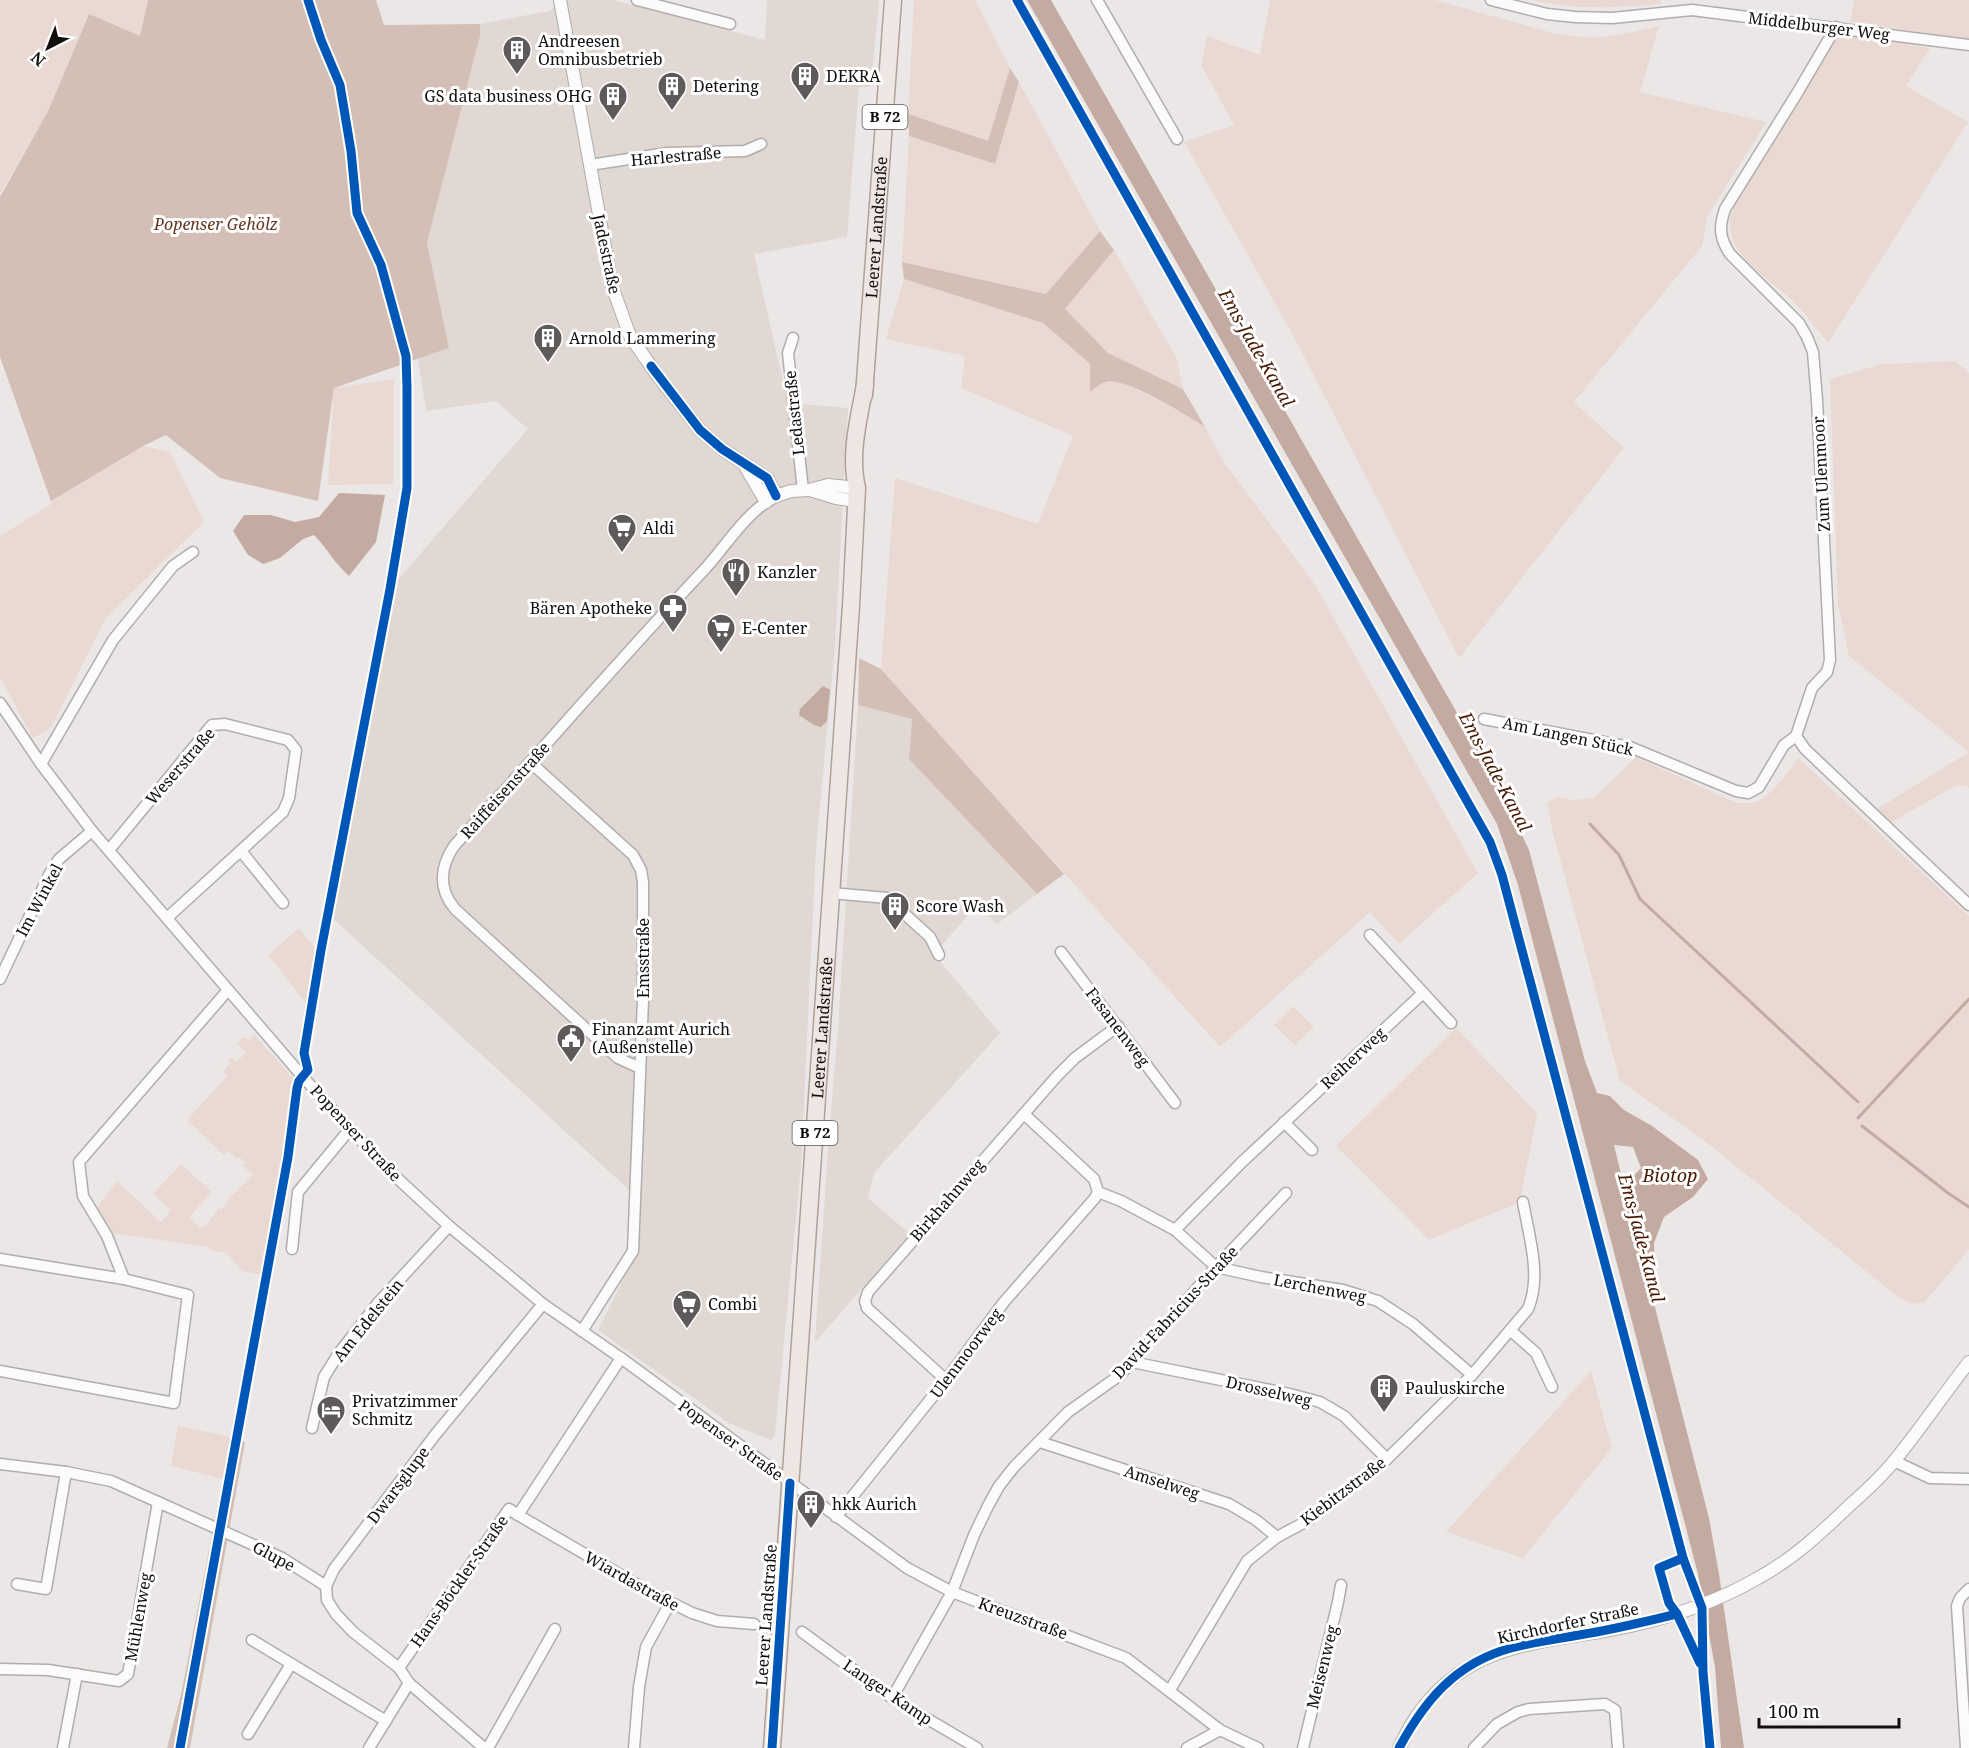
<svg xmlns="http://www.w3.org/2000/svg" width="1969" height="1748" viewBox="0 0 1969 1748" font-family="'Noto Serif',serif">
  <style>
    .built { fill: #e1d7d3 }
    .green { fill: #e9d9d2 }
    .forest { fill: #d4bfb7 }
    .water { fill: #c4aba1; fill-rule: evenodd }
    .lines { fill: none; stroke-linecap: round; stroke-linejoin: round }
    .stream { stroke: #c4aba1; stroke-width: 3 }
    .minor-casing { stroke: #b0adac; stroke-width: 13 }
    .tertiary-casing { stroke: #b0adac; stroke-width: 14 }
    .primary-casing { stroke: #afa09a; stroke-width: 19 }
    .minor { stroke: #fcfbfb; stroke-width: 10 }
    .tertiary { stroke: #fcfbfb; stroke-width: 12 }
    .primary { stroke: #eee6e2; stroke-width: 16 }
    .cycleway-casing { stroke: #fff; stroke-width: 13 }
    .cycleway { stroke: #0057b8; stroke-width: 9 }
    .labels { text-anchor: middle; stroke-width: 6; stroke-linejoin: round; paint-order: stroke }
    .shield { fill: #fff; stroke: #585656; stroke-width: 1.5 }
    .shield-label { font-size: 15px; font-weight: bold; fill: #110e0d }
    .street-label { font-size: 16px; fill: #110e0d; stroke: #fff }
    .poi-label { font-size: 16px; fill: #110e0d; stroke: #fff; text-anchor: start }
    .park-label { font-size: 16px; font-style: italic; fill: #65351f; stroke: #fff }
    .water-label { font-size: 18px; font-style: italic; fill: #471903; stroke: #fff }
  </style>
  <rect width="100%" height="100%" fill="#ebe7e6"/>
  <g class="built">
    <path d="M558 0H613L765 40 767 0H879L871 87H859L847 237 754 254 788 403 848 408 835 645 816 849 801 1165 775 1435 771 1440 729 1423 598 1330 637 1252 639 1199 328 914 390 589 528 429 496 401 426 411 418 359 449 348 427 243 480 36V24L550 11Z"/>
    <path d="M858 705 912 719 909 759 1037 894 997 924 977 905 934 954 1000 1033 874 1173 868 1198 910 1234 815 1342 829 1136 838 1028Z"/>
  </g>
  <g class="green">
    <path d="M0 0H148L140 36 88 15 49 109 0 194Z"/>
    <path d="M914 0H975L1010 68 988 142 908 114Z"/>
    <path d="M1270 0H1435L1556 34 1594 38 1629 33 1659 26 1640 92 1766 122 1707 217 1702 246 1574 402 1624 448 1459 658 1293 335 1184 142 1234 125 1201 65 1207 36 1260 55Z"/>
    <path d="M1531 0H1661L1660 4C1617 8 1574 10 1531 0Z"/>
    <path d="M1854 0H1969V39L1850 22Z"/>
    <path d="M1846 34 1930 48 1906 86 1968 122 1828 343C1817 330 1807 315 1795 303 1775 283 1733 260 1730 228 1728 212 1739 199 1746 186L1837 37Z"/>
    <path d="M1019 82 1100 231 1046 294 902 262 909 136 995 164Z"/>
    <path d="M1114 250 1177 359 1183 389 1108 353 1064 309Z"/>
    <path d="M904 279 1043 323 1090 364 1105 382 1122 383 1161 401 1205 427 1222 459 1315 585 1478 873 1399 944 1370 912 1220 1047 881 669 895 478 1038 524 1073 436 961 388 965 356 886 339Z"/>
    <path d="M1955 361 1969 373V788L1965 785 1955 786 1890 823 1877 809 1969 752 1849 656 1838 604 1830 379 1882 364Z"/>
    <path d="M394 379 393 484 328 485 334 388Z"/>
    <path d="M143 446 170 452 204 522 105 619 51 728 33 738 0 677V536L50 505 51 501Z"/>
    <path d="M1636 757 1736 803C1742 803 1750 804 1755 802 1772 796 1788 772 1798 758L1969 916V1249L1925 1302 1910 1304 1892 1292 1702 1139 1620 1081 1553 833 1547 803 1557 797 1572 800 1594 798Z"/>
    <path d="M299 928 318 951 309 1007 268 955Z"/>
    <path d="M1293 1006 1314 1027 1295 1045 1274 1025Z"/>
    <path d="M1456 1028 1537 1113 1520 1202 1429 1240 1336 1146Z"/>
    <path d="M254 1035 297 1082 287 1156 262 1275 243 1271 225 1252 214 1251 209 1247 112 1233 96 1208 117 1181 161 1222 171 1210 153 1194 181 1164 212 1192 189 1217 201 1229 204 1225 206 1226 219 1208 221 1210 229 1202 227 1200 253 1175 243 1166 246 1163 239 1157 237 1159 228 1151 224 1155 187 1120 227 1076 223 1071 230 1063 228 1061 231 1058 236 1062 246 1053 237 1043 243 1037 250 1040Z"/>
    <path d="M1591 1371 1612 1448 1523 1558 1446 1532Z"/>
    <path d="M178 1426 231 1437 223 1479 171 1466Z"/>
  </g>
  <g class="forest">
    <path d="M148 0H376L384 25 480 24V36L427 243 449 348 334 388 318 501 220 478 166 435 143 446 51 501 0 357V197L49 109 89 14 140 36Z"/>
    <path d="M1010 68 1019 82 995 164 909 136 908 114 988 141Z"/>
    <path d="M1100 231 1114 250 1065 309 1108 353 1183 389 1205 427C1185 415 1127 377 1106 382 1101 383 1094 389 1090 392V364L1043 323 904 279 902 262 1046 294Z"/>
    <path d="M859 658 881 669 1064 874 1037 894 909 759 912 719 858 705Z"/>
    <path d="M231 1437 245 1442 190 1748H167L181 1695Z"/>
  </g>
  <g class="water">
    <path d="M1027 0H1051L1502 792 1529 850 1585 1061 1597 1093 1610 1096 1624 1110 1652 1126 1698 1160 1708 1179 1693 1197 1664 1217 1654 1243 1655 1275 1650 1288 1709 1518 1719 1574 1744 1748H1721L1715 1667 1698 1574 1518 885 1497 824ZM1614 1145 1633 1147 1641 1168 1624 1186Z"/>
    <path d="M339 493 385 495 376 542 349 576C335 564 327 548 314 535L303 539 280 558 263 564 248 555 233 531 244 515H271L295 522 319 517Z"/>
    <path d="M823 686 830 690 827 721 821 727 814 725 799 715 800 709Z"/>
  </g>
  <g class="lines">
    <g class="stream">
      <path d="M1590 824 1619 855 1640 899 1858 1102"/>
      <path d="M1858 1118 1969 999"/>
      <path d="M1862 1126 1948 1193 1969 1207"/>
    </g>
    <g class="minor-casing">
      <g id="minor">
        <path d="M637 0 730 24"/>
        <path d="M1097 0 1177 139"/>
        <path d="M1491 0 1547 14 1575 17 1612 18 1692 10 1969 45"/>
        <path d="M1836 27 1796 95 1725 209C1719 227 1719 237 1730 254L1799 323 1807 337 1813 352 1817 400 1830 660 1827 672 1812 688 1796 736 1805 749 1969 905"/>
        <path d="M590 165 667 153 745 151 761 144"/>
        <path d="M793 338 788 353 803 490"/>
        <path d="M0 703 41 764 92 831 303 1077 350 1129 396 1177 449 1226 543 1304 621 1358 907 1568 952 1592 1126 1658 1220 1730 1258 1748"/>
        <path d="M1484 719 1630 747 1736 791 1748 793 1759 787 1784 745 1796 736"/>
        <path d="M530 762 633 855 641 870 643 882V1000L633 1251 582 1331"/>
        <path d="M41 764 113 640 173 566 193 552"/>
        <path d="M109 850 212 725 225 724 288 740 296 750 289 798 283 812 167 918"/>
        <path d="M241 851 283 903"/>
        <path d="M831 893 887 898 930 937 939 955"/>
        <path d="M1370 935 1451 1023"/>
        <path d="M1061 952 1175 1103"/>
        <path d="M0 979 50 873 59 859 92 831"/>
        <path d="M640 1068 618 1058 455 909C438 889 440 867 454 846 538 755 618 661 703 571 724 549 745 513 772 499"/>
        <path d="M1024 1114 1094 1179 1098 1192 1121 1201 1175 1230 1216 1267 1261 1277 1343 1290 1378 1301 1413 1324 1472 1375"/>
        <path d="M1284 1122 1312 1150"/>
        <path d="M1175 1230 1242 1162 1423 993"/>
        <path d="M292 1249 298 1192 350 1129"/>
        <path d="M0 1259 124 1279 188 1295 174 1403 0 1371"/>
        <path d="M124 1279 107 1236 83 1196 79 1162 228 990"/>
        <path d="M1510 1330 1536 1353 1552 1387"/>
        <path d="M1132 1362 1290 1394 1320 1402 1344 1416 1387 1459"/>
        <path d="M946 1380 867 1308 865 1301 868 1292 1057 1076 1075 1058 1118 1026"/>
        <path d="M312 1428 324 1377 339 1353 378 1303 449 1226"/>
        <path d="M1040 1442 1229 1504 1256 1520 1277 1537"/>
        <path d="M1894 1461 1930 1478 1969 1479"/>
        <path d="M0 1464 66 1472 111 1481 256 1546 282 1558 326 1586 327 1600 336 1614 353 1632 399 1668 409 1683 484 1748"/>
        <path d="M518 1515 650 1592 692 1613 717 1621 754 1624"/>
        <path d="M836 1517 946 1380 1004 1302 1095 1198 1098 1192"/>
        <path d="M17 1584 46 1589 66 1472"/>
        <path d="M326 1586 334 1569 435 1435 543 1304"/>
        <path d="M802 1632 892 1698 977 1748"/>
        <path d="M252 1640 386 1721"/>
        <path d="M399 1668 509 1509 518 1515 621 1358"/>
        <path d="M0 1669 48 1670 119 1681 128 1674 158 1502"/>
        <path d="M1170 1690 1247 1561 1277 1537 1309 1520 1387 1459 1472 1375 1528 1309C1542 1276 1529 1237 1523 1202"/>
        <path d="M892 1698 952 1592 974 1535 988 1506 999 1486 1014 1467 1068 1412 1120 1375 1216 1267 1286 1193"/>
        <path d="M248 1734 291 1664"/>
        <path d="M63 1748 77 1674"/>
        <path d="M369 1748 409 1683"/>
        <path d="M488 1748 555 1629"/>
        <path d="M634 1748 639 1687 646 1647 670 1603"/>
        <path d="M1187 1748 1220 1730"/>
        <path d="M1303 1748 1338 1602 1341 1585"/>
        <path d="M1474 1748 1497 1724 1518 1712 1529 1709 1605 1704 1615 1710 1618 1748"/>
        <path d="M1966 1748 1957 1606 1960 1598 1969 1589"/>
      </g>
    </g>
    <g class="tertiary-casing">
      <g id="tertiary">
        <path d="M560 0 612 286 630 336 657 375 700 430 722 449 767 478 776 496 791 491 809 490 828 485 857 488"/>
        <path d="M746 468 766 502"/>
        <path d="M810 490 836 498 856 501"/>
        <path d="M1399 1748C1404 1739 1408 1729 1414 1720 1469 1636 1549 1645 1635 1625 1678 1615 1720 1600 1758 1578 1793 1559 1822 1532 1850 1505 1866 1491 1882 1476 1895 1460 1921 1428 1944 1394 1969 1362"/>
      </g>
    </g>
    <g class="primary-casing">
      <g id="primary">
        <path id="s1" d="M864 395 893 0"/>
        <path id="s2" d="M772 1748 851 606 857 488C849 454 859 418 865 385"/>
      </g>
    </g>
    <use href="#minor" class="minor"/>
    <use href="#tertiary" class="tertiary"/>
    <use href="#primary" class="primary"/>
    <g class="cycleway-casing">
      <g id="cycleway">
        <path d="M1017 0 1490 842 1502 875 1683 1558 1702 1608 1703 1672 1710 1748"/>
        <path d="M651 366 700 430 722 449 767 478 776 496"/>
        <path d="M1683 1558 1659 1568 1669 1603 1677 1614 1700 1663"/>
        <path d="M180 1748 288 1157 297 1088 299 1081 308 1070 304 1053 321 950 390 589 407 488V387L406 356 381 265 357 213 351 151 340 85 321 40 308 0"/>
        <path d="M772 1748 790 1483"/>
        <path d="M1399 1748C1425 1700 1456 1663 1511 1648 1533 1642 1556 1639 1579 1635 1612 1630 1644 1622 1677 1614"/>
      </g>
    </g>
    <use href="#cycleway" class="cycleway"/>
  </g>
  <defs>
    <g id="building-pin" transform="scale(1.5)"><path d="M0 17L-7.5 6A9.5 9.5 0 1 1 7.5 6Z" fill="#5d5a59" stroke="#fff"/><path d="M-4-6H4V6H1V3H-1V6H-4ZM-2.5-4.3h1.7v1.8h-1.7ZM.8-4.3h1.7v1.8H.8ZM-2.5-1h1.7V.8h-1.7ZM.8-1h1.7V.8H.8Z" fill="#fff"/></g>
    <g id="supermarket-pin" transform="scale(1.5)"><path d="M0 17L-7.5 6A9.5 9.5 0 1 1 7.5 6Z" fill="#5d5a59" stroke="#fff"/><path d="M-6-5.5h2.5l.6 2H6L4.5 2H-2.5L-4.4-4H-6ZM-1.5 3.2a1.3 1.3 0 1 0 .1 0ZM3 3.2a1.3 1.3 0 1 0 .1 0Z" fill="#fff"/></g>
    <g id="restaurant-pin" transform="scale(1.5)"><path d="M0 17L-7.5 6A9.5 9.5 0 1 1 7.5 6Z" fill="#5d5a59" stroke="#fff"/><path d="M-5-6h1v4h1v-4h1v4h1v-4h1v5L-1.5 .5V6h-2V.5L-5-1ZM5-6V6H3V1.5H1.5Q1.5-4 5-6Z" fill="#fff"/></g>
    <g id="pharmacy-pin" transform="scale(1.5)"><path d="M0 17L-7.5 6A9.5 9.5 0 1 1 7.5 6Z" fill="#5d5a59" stroke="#fff"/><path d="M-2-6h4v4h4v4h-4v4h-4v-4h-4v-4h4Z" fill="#fff"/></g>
    <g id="civic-pin" transform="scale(1.5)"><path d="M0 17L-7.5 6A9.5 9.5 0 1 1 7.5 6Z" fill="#5d5a59" stroke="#fff"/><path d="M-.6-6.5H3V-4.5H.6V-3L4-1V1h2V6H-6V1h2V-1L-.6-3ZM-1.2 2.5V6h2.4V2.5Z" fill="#fff"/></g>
    <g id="hotel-pin" transform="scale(1.5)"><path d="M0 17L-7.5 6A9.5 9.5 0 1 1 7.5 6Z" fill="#5d5a59" stroke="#fff"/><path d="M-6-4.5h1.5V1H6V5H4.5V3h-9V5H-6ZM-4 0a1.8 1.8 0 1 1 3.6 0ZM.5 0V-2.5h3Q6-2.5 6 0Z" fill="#fff"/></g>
  </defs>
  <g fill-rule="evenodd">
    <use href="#building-pin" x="517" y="50"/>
    <use href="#building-pin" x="805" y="76"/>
    <use href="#building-pin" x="672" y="86"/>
    <use href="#building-pin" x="613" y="96"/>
    <use href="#building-pin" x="548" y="338"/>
    <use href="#supermarket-pin" x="622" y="528"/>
    <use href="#restaurant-pin" x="736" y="572"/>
    <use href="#pharmacy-pin" x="673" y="608"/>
    <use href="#supermarket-pin" x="721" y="628"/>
    <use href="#building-pin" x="895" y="906"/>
    <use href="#civic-pin" x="571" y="1038"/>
    <use href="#supermarket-pin" x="687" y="1304"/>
    <use href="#building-pin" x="1384" y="1388"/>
    <use href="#hotel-pin" x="331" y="1410"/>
    <use href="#building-pin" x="811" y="1504"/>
  </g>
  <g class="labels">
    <g class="shield">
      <rect x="862.5" y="105" width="45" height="24" rx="4.5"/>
      <rect x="792.5" y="1121" width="45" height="24" rx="4.5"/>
    </g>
    <g class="shield-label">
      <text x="885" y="122">B 72</text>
      <text x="815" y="1138">B 72</text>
    </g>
    <g class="street-label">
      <text transform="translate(1819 26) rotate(7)" y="6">Middelburger Weg</text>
      <text transform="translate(676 156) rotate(-5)" y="6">Harlestraße</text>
      <text dy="6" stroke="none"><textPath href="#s1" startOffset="168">Leerer Landstraße</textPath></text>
      <text transform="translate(607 254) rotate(78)" y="6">Jadestraße</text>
      <text transform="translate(794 413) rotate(-96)" y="6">Ledastraße</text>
      <text transform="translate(1821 474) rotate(-93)" y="6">Zum Ulenmoor</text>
      <text transform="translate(1568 736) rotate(12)" y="6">Am Langen Stück</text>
      <text transform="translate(180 766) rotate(-49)" y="6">Weserstraße</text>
      <text transform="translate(505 790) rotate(-48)" y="6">Raiffeisenstraße</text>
      <text transform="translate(39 900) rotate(-62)" y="6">Im Winkel</text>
      <text transform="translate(643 958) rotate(-90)" y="6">Emsstraße</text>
      <text transform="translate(1118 1027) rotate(53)" y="6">Fasanenweg</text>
      <text dy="6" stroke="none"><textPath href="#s2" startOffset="722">Leerer Landstraße</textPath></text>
      <text transform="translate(1353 1058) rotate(-43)" y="6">Reiherweg</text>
      <text transform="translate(356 1133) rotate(47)" y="6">Popenser Straße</text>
      <text transform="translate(947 1200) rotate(-49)" y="6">Birkhahnweg</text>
      <text transform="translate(1320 1288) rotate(11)" y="6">Lerchenweg</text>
      <text transform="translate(1175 1312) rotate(-47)" y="6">David-Fabricius-Straße</text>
      <text transform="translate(368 1320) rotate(-51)" y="6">Am Edelstein</text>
      <text transform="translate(966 1353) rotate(-53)" y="6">Ulenmoorweg</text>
      <text transform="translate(1269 1391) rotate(13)" y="6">Drosselweg</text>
      <text transform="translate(731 1440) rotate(36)" y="6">Popenser Straße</text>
      <text transform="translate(1162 1482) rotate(18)" y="6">Amselweg</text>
      <text transform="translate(398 1485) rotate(-53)" y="6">Dwarsglupe</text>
      <text transform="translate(1343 1491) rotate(-37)" y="6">Kiebitzstraße</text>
      <text transform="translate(274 1556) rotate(28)" y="6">Glupe</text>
      <text transform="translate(459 1581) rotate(-55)" y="6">Hans-Böckler-Straße</text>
      <text transform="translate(632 1581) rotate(29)" y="6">Wiardastraße</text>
      <text transform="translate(766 1615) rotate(-86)" y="6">Leerer Landstraße</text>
      <text transform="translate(138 1617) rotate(-80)" y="6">Mühlenweg</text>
      <text transform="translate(1023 1618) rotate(20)" y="6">Kreuzstraße</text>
      <text transform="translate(1568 1623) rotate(-12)" y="6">Kirchdorfer Straße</text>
      <text transform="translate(1322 1667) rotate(-76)" y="6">Meisenweg</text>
      <text transform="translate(888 1692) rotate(34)" y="6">Langer Kamp</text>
    </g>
    <g class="poi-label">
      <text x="538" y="47">Andreesen<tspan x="538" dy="18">Omnibusbetrieb</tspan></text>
      <text x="826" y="82">DEKRA</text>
      <text x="693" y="92">Detering</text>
      <text x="592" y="102" text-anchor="end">GS data business OHG</text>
      <text x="569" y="344">Arnold Lammering</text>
      <text x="643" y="534">Aldi</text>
      <text x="757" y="578">Kanzler</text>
      <text x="652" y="614" text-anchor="end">Bären Apotheke</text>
      <text x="742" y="634">E-Center</text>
      <text x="916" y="912">Score Wash</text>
      <text x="592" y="1035">Finanzamt Aurich<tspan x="592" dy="18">(Außenstelle)</tspan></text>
      <text x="708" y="1310">Combi</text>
      <text x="1405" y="1394">Pauluskirche</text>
      <text x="352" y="1407">Privatzimmer<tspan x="352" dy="18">Schmitz</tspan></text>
      <text x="832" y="1510">hkk Aurich</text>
    </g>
    <g class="park-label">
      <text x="216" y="230">Popenser Gehölz</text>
    </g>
    <g class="water-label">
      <text transform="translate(1256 348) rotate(60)" y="6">Ems-Jade-Kanal</text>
      <text transform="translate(1495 772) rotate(62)" y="6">Ems-Jade-Kanal</text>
      <text x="1670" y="1182">Biotop</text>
      <text transform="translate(1641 1238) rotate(75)" y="6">Ems-Jade-Kanal</text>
    </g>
  </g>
  <g transform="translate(48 48) rotate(222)" stroke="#ffffff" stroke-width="4.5" paint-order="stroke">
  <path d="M0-4.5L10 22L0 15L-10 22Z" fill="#110e0d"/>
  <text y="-9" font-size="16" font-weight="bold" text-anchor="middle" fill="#110e0d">N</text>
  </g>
  <path d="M1759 1718v9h140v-9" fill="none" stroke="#110e0d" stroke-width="3"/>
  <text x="1768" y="1718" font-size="18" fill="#110e0d" stroke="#ffffff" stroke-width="4.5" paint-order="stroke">100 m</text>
</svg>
